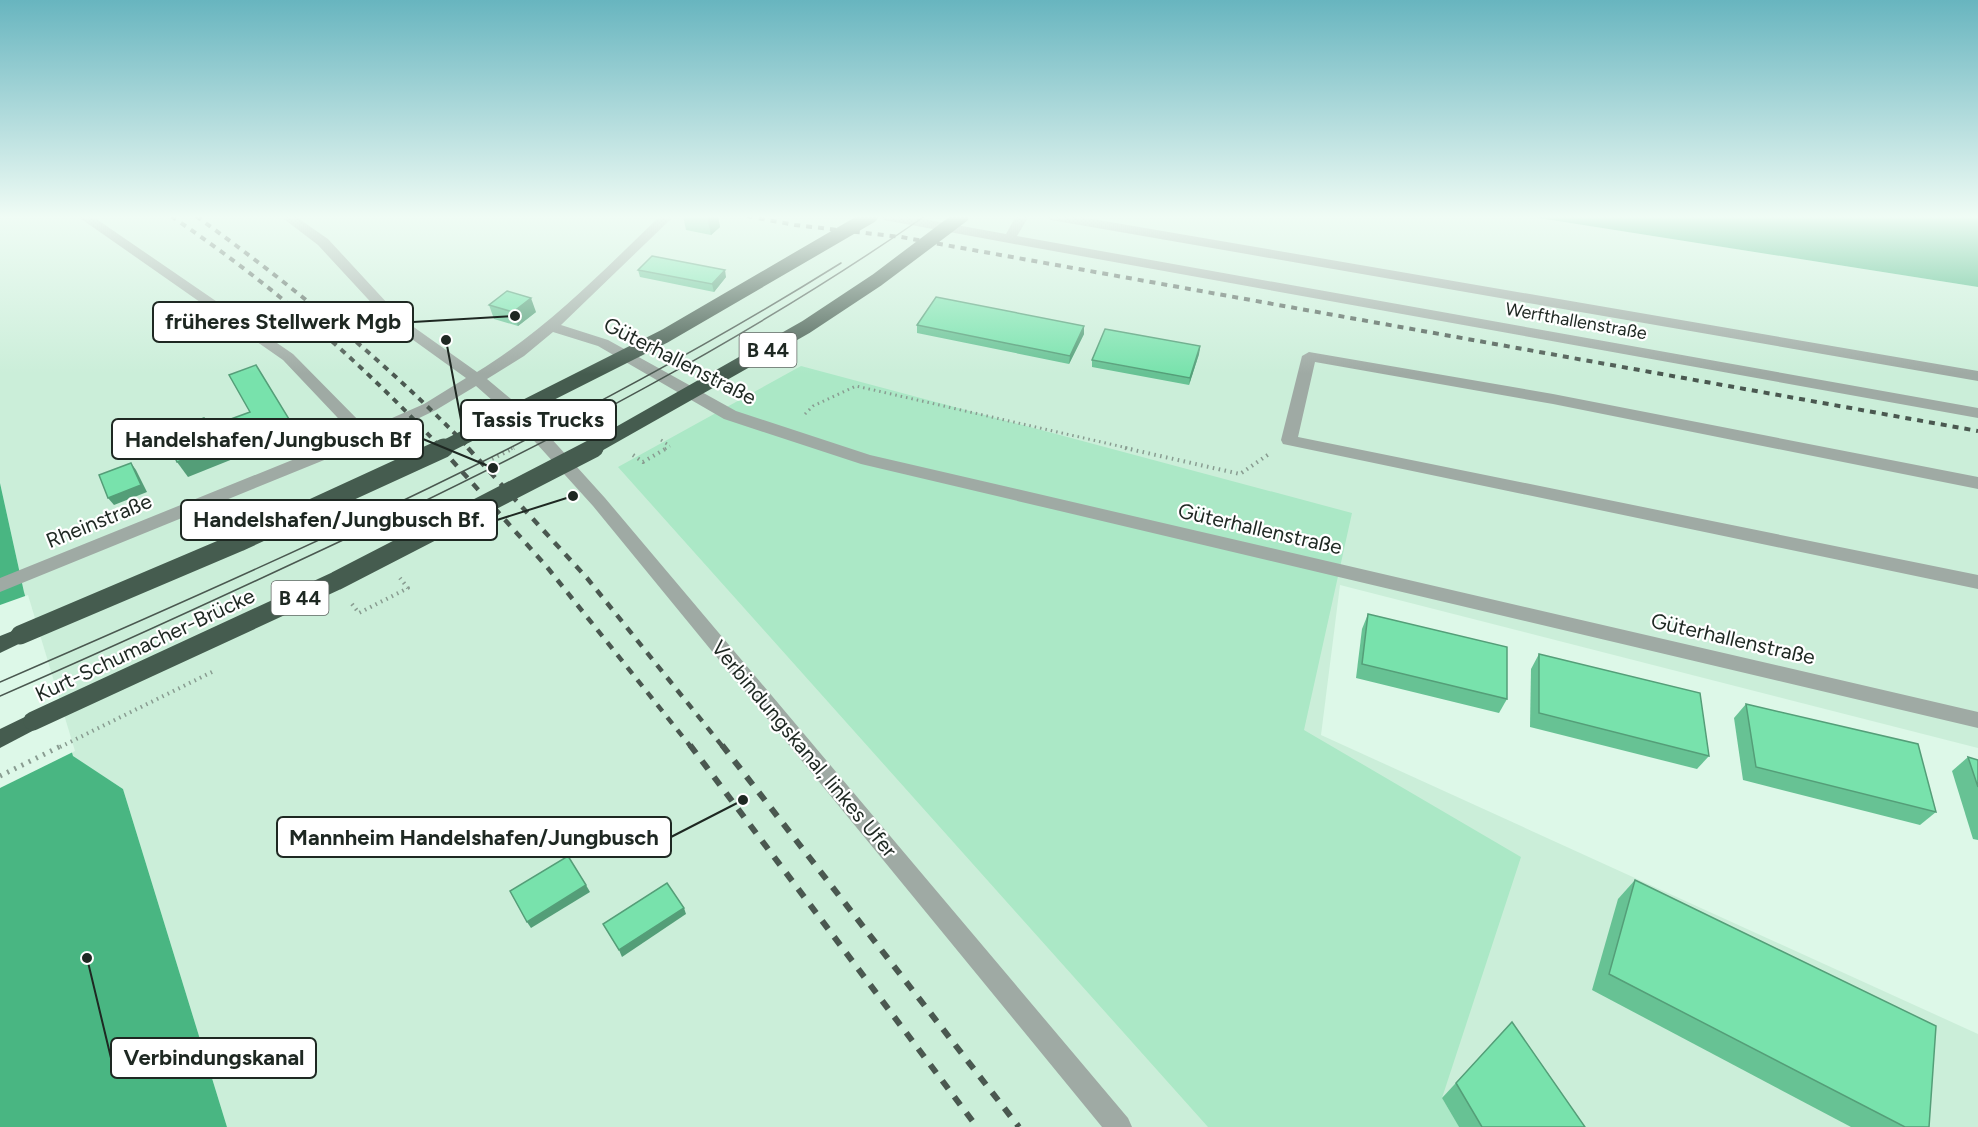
<svg xmlns="http://www.w3.org/2000/svg" width="1978" height="1127" viewBox="0 0 1978 1127" font-family="Figtree,sans-serif">
  <style>
    .built { fill: #cbeed9 }
    .green { fill: #abe8c6 }
    .water { fill: #49b682 }
    .pier { fill: #ddf8e8 }
    .lines { fill: none; stroke-linecap: round; stroke-linejoin: round }
    .path-far1 { stroke: #899c91; stroke-width: 3; stroke-dasharray: 1.5 4; stroke-linecap: butt }
    .path { stroke: #899c91; stroke-width: 4; stroke-dasharray: 1.5 4.5; stroke-linecap: butt }
    .minor { fill: #9faaa4; fill-rule: evenodd }
    .highway { fill: #455c4f; fill-rule: evenodd }
    .tram { stroke: #4a5850; stroke-width: 1.5 }
    .rail-far2 { stroke: #4a5850; stroke-width: 4; stroke-dasharray: 6 6; stroke-linecap: butt }
    .rail-far1 { stroke: #4a5850; stroke-width: 4.5; stroke-dasharray: 8 8; stroke-linecap: butt }
    .rail { stroke: #4a5850; stroke-width: 6; stroke-dasharray: 10 10; stroke-linecap: butt }
    .path-bridge-far2 { stroke: #899c91; stroke-width: 3; stroke-dasharray: 1.5 4; stroke-linecap: butt }
    .path-bridge-far1 { stroke: #899c91; stroke-width: 4; stroke-dasharray: 1.5 4.5; stroke-linecap: butt }
    .path-bridge { stroke: #899c91; stroke-width: 5; stroke-dasharray: 2 6; stroke-linecap: butt }
    .highway-bridge-far1 { stroke: #455c4f; stroke-width: 14 }
    .highway-bridge { stroke: #455c4f; stroke-width: 19 }
    .wall { fill: #67c294 }
    .shaded-wall { fill: #549e78 }
    .building { fill: #78e2ac; stroke: #549e78; stroke-width: 1.5 }
    .labels { text-anchor: middle; stroke-width: 4.5; stroke-linejoin: round; paint-order: stroke }
    .far-street-label { font-size: 18px; fill: #1e2822; stroke: #fff }
    .shield { fill: #fff; stroke: #626864; stroke-width: 1.5 }
    .shield-label { font-size: 20px; font-weight: bold; fill: #1e2822 }
    .street-label { font-size: 21px; fill: #1e2822; stroke: #fff }
    .leader { fill: none; stroke: #1e2822; stroke-width: 2 }
    .callout-dot { fill: #1e2822; stroke: #fff; stroke-width: 2 }
    .callout { fill: #fff; stroke: #1e2822; stroke-width: 2 }
    .callout-label { font-size: 22px; text-anchor: middle; font-weight: bold; fill: #1e2822 }
  </style>
  <rect width="100%" height="100%" fill="#ddf8e8"/>
  <path class="built" d="M0 216H1526L1978 287V748L1340 585 1321 735 1978 1034V1127H227L123 789 73 757 24 592 0 483Z"/>
  <path class="green" d="M801 366 1352 513 1304 730 1521 857 1442 1098 1459 1127H1208L618 467Z"/>
  <g class="water">
    <path d="M1526 216H1978V287Z"/>
    <path d="M0 483 24 592 73 756 123 789 227 1127H0Z"/>
  </g>
  <path class="pier" d="M28 595 75 751 0 788V605Z"/>
  <g class="lines">
    <g class="path-far1">
      <path d="M805 414 813 406 856 386 1132 449"/>
      <path d="M511 449 515 447"/>
      <path d="M665 449 670 446"/>
    </g>
    <g class="path">
      <path d="M1125 448 1240 474 1269 454"/>
      <path d="M633 455 643 462 667 448"/>
      <path d="M492 459 514 448"/>
      <path d="M356 517 368 533"/>
      <path d="M352 604 359 613 408 588 400 578"/>
    </g>
    <g class="minor">
      <path d="M77 216H92L293 354 367 429 424 404 466 378 391 324 318 245 280 216H295L328 239 401 318 477 372C546 330 602 272 660 216H674L561 325 608 340 736 411 870 455 1978 712V728L861 464 724 419 598 346 553 332 524 356 487 379 530 415 605 498 1128 1118 1132 1127H1102L593 506 518 423 476 386 436 410 371 441 0 592V578L354 435 283 360Z"/>
      <path d="M878 216H907L1006 234 1016 216H1029L1017 236 1978 408V418L1009 243 884 220Z"/>
      <path d="M1045 216H1075L1978 371V381L1051 220Z"/>
      <path d="M1309 352 1553 394 1978 477V489L1553 404 1315 362 1298 437 1978 575V589L1283 444 1281 440 1302 356Z"/>
    </g>
    <g class="highway">
      <path d="M20 628 27 630 30 635 27 640 0 653V636Z"/>
      <path d="M33 713 40 715 43 721 40 727 0 748V729Z"/>
    </g>
    <g class="tram">
      <path d="M0 682C287 558 575 429 841 263"/>
      <path d="M0 696C120 644 239 589 358 533 554 440 746 340 925 216"/>
    </g>
    <g class="rail-far2">
      <path d="M171 216C271 284 359 360 442 449"/>
      <path d="M196 216C294 287 386 362 470 449"/>
      <path d="M747 216 795 225 901 237 1978 431"/>
    </g>
    <g class="rail-far1">
      <path d="M441 448 547 567 691 747"/>
      <path d="M468 448 587 578 723 747"/>
    </g>
    <g class="rail">
      <path d="M690 745 977 1127"/>
      <path d="M722 745 1019 1127"/>
    </g>
    <path class="path-bridge-far2" d="M661 440 670 446"/>
    <path class="path-bridge-far1" d="M60 747 212 672"/>
    <path class="path-bridge" d="M0 776 63 745"/>
    <g class="highway-bridge-far1">
      <path d="M441 449 665 336 871 216"/>
      <path d="M591 449 806 327 877 280 962 216"/>
    </g>
    <g class="highway-bridge">
      <path d="M20 635 239 542 444 448"/>
      <path d="M33 721 336 581 594 448"/>
    </g>
  </g>
  <g class="wall">
    <path d="M683 216H718L720 227 711 235 686 230Z"/>
    <path d="M638 270 726 277 714 292 640 277Z"/>
    <path d="M489 305 536 312 518 326 494 319Z"/>
    <path d="M917 325 1084 334 1069 364 917 333Z"/>
    <path d="M1200 346 1199 354 1189 385 1092 367V360Z"/>
    <path d="M1368 614 1507 699 1499 713 1356 678 1362 629Z"/>
    <path d="M1539 654 1709 756 1697 769 1530 727 1531 669Z"/>
    <path d="M1746 704 1936 812 1920 825 1743 780 1734 718Z"/>
    <path d="M1968 757 1978 760V840L1973 839 1952 771Z"/>
    <path d="M1635 880 1929 1127H1851L1592 990 1618 899Z"/>
    <path d="M1512 1022 1585 1127H1459L1442 1098Z"/>
  </g>
  <g class="shaded-wall">
    <path d="M707 216H718L720 227 711 235Z"/>
    <path d="M725 270 726 277 714 292 712 284Z"/>
    <path d="M531 298 536 312 518 326 513 312Z"/>
    <path d="M1084 326V334L1069 364 1070 356Z"/>
    <path d="M1200 346 1199 354 1189 385 1190 378Z"/>
    <path d="M289 419 298 433 188 477 177 462Z"/>
    <path d="M131 463 136 470 147 492 114 505 108 498Z"/>
    <path d="M586 885 590 892 531 928 527 922Z"/>
    <path d="M684 908 686 914 622 957 619 950Z"/>
  </g>
  <g class="building">
    <path d="M652 256 725 270 712 284 638 270Z"/>
    <path d="M507 291 531 298 513 312 489 305Z"/>
    <path d="M936 297 1084 326 1070 356 917 325Z"/>
    <path d="M1105 329 1200 346 1190 378 1092 360Z"/>
    <path d="M256 365 289 419 177 462 164 433 204 418 209 427 250 412 229 375Z"/>
    <path d="M131 463 141 485 108 498 99 475Z"/>
    <path d="M1368 614 1507 647V699L1362 664Z"/>
    <path d="M1539 654 1700 693 1709 756 1539 713Z"/>
    <path d="M1746 704 1918 744 1936 812 1756 767Z"/>
    <path d="M1968 757 1978 760V787Z"/>
    <path d="M568 856 586 885 527 922 510 891Z"/>
    <path d="M1635 880 1936 1026 1929 1127H1905L1609 974Z"/>
    <path d="M667 883 684 908 619 950 603 924Z"/>
    <path d="M1512 1022 1585 1127H1482L1456 1083Z"/>
  </g>
  <linearGradient id="sky" x2="0" y2="1"><stop stop-color="#68b5bf"/><stop offset="0.58" stop-color="#f0fcf5"/><stop offset="1" stop-color="#f0fcf5" stop-opacity="0"/></linearGradient>
  <rect width="1978" height="374" fill="url(#sky)"/>
  <g class="labels">
    <g class="far-street-label">
      <text transform="translate(1576 321) rotate(10)" y="6">Werfthallenstraße</text>
    </g>
    <g class="shield">
      <rect x="739.5" y="333" width="57" height="34" rx="4.5"/>
      <rect x="271.5" y="581" width="57" height="34" rx="4.5"/>
    </g>
    <g class="shield-label">
      <text x="768" y="357">B 44</text>
      <text x="300" y="605">B 44</text>
    </g>
    <g class="street-label">
      <text transform="translate(680 361) rotate(27)" y="7">Güterhallenstraße</text>
      <text transform="translate(99 521) rotate(-22)" y="7">Rheinstraße</text>
      <text transform="translate(1260 529) rotate(13)" y="7">Güterhallenstraße</text>
      <text transform="translate(1733 639) rotate(13)" y="7">Güterhallenstraße</text>
      <text transform="translate(145 645) rotate(-25)" y="7">Kurt-Schumacher-Brücke</text>
      <text transform="translate(804 749) rotate(50)" y="7">Verbindungskanal, linkes Ufer</text>
    </g>
  </g>
  <path class="leader" d="M515 316L413 322M446 340L461 420M493 468L423 439M573 496L497 520M743 800L671 837M87 958L111 1058"/>
  <g class="callout-dot">
    <circle cx="515" cy="316" r="6"/>
    <circle cx="446" cy="340" r="6"/>
    <circle cx="493" cy="468" r="6"/>
    <circle cx="573" cy="496" r="6"/>
    <circle cx="743" cy="800" r="6"/>
    <circle cx="87" cy="958" r="6"/>
  </g>
  <g class="callout">
    <rect x="153" y="302" width="260" height="40" rx="6"/>
    <rect x="461" y="400" width="155" height="40" rx="6"/>
    <rect x="112" y="419" width="311" height="40" rx="6"/>
    <rect x="181" y="500" width="316" height="40" rx="6"/>
    <rect x="277" y="817" width="394" height="40" rx="6"/>
    <rect x="111" y="1038" width="205" height="40" rx="6"/>
  </g>
  <g class="callout-label">
    <text x="283" y="329">früheres Stellwerk Mgb</text>
    <text x="538" y="427">Tassis Trucks</text>
    <text x="268" y="447">Handelshafen/Jungbusch Bf</text>
    <text x="339" y="527">Handelshafen/Jungbusch Bf.</text>
    <text x="474" y="845">Mannheim Handelshafen/Jungbusch</text>
    <text x="214" y="1065">Verbindungskanal</text>
  </g>
</svg>
